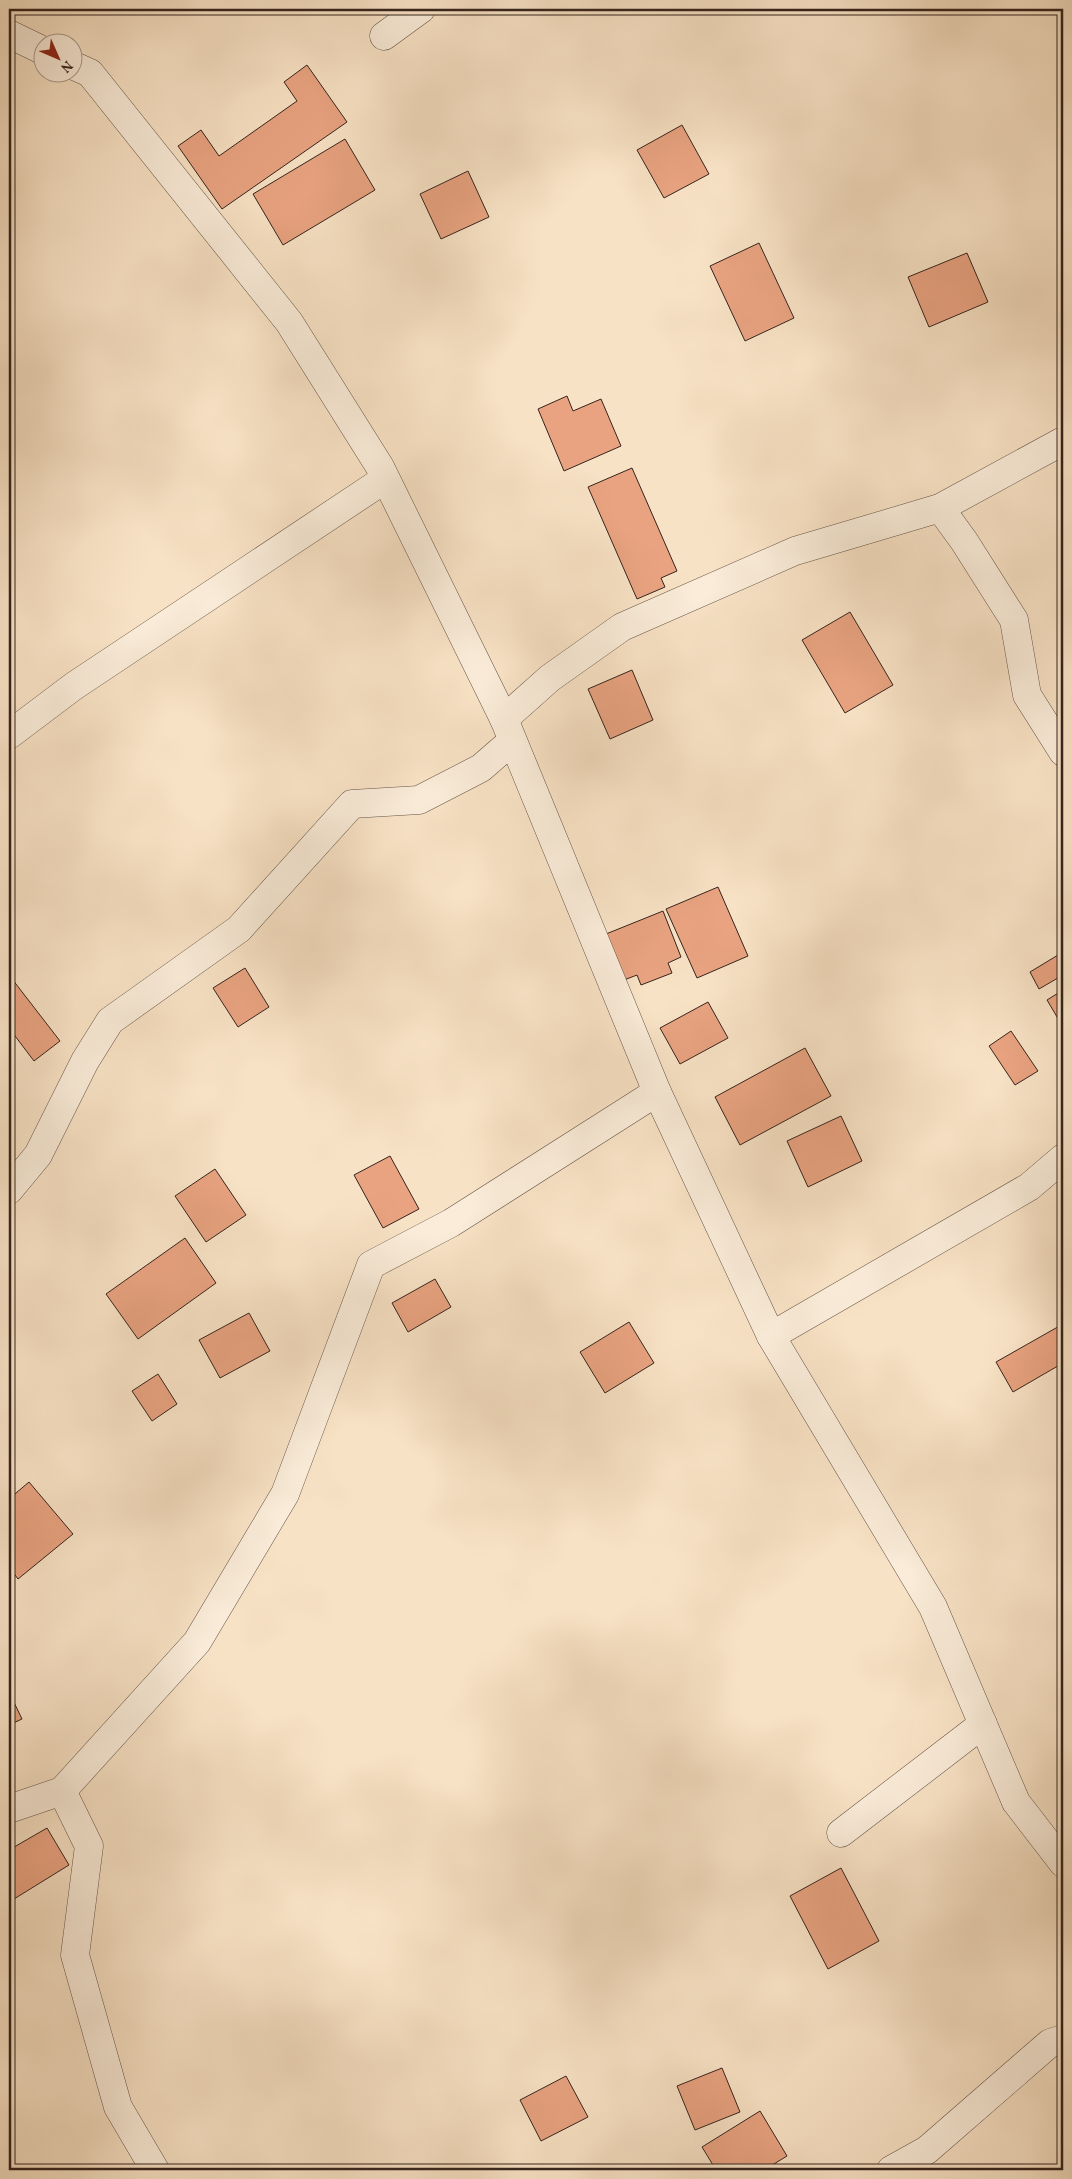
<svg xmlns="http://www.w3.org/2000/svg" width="1072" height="2179" viewBox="0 0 1072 2179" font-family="Vollkorn,serif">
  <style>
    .building { fill: #e9a381; stroke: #35241e }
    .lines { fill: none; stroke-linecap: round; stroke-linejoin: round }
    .street-casing { stroke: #665448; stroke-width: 29 }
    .street { stroke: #faecd9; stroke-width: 28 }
  </style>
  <rect width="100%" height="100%" fill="#f8e2c5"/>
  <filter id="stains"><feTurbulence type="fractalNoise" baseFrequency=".004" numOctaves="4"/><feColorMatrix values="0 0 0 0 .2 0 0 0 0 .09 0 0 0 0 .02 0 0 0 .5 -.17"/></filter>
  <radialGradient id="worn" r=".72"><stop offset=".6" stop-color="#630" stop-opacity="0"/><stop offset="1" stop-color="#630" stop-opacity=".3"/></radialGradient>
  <g class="building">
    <path d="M307 65 347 122 222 209 178 146 201 130 219 156 297 101 284 82Z"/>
    <path d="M682 125 709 174 664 198 637 150Z"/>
    <path d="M345 139 375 190 283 245 253 194Z"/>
    <path d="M468 171 489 217 441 239 420 194Z"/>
    <path d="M759 243 794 318 745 341 710 266Z"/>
    <path d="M967 253 988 302 929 327 908 277Z"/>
    <path d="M567 396 573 411 601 399 621 446 564 471 538 409Z"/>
    <path d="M632 468 677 571 661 578 665 587 637 599 588 487Z"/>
    <path d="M850 612 893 685 845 713 802 640Z"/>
    <path d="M632 670 653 720 610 739 588 689Z"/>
    <path d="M718 887 748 956 697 978 666 909Z"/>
    <path d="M663 911 681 957 668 963 672 973 641 985 637 975 624 980 606 934Z"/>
    <path d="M1063 952V975L1039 989 1030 972Z"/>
    <path d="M245 968 269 1007 238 1027 213 988Z"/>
    <path d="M9 975 60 1041 34 1061 9 1028Z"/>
    <path d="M1063 990V1027L1047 1000Z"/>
    <path d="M708 1002 728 1038 680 1064 660 1028Z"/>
    <path d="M1011 1031 1038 1071 1015 1085 989 1046Z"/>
    <path d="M805 1048 831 1096 740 1145 715 1097Z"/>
    <path d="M841 1116 862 1161 808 1187 787 1141Z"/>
    <path d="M390 1156 419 1209 383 1228 354 1175Z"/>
    <path d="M215 1169 246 1215 206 1242 175 1196Z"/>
    <path d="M185 1238 216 1283 138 1339 106 1294Z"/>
    <path d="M435 1279 451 1307 408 1332 392 1303Z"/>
    <path d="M249 1313 270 1351 220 1378 199 1340Z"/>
    <path d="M629 1322 654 1363 605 1393 580 1352Z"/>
    <path d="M1063 1324V1363L1013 1392 996 1362Z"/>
    <path d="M158 1374 177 1404 152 1421 132 1391Z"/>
    <path d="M29 1482 73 1534 18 1579 9 1567V1499Z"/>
    <path d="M9 1692 22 1719 9 1725Z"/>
    <path d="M47 1828 69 1865 14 1899 9 1891V1850Z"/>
    <path d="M841 1868 879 1941 828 1969 790 1896Z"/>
    <path d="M722 2068 740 2112 695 2130 677 2086Z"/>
    <path d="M566 2076 588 2117 541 2141 520 2100Z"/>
    <path d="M760 2111 787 2156 764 2170H716L702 2147Z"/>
  </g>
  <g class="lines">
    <g class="street-casing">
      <g id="street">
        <path d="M9 34 42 50"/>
        <path d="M384 36 421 9"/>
        <path d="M72 65 90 73 289 322 380 467 504 719 657 1092 771 1336 933 1607 1016 1802 1063 1863"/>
        <path d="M940 508 964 541 1014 620 1027 695 1063 752"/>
        <path d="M504 719 550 678 622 627 795 551 940 508 1063 441"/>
        <path d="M9 735 74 686 385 479"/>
        <path d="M9 1190 38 1155 85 1061 110 1021 239 929 352 804 419 800 481 768 512 741"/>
        <path d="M771 1336 1029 1187 1063 1158"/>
        <path d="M62 1791 89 1846 75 1955 118 2107 155 2170"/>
        <path d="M9 1809 62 1791 197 1642 285 1494 371 1265 451 1223 657 1092"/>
        <path d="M841 1833 983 1724"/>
        <path d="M891 2170 927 2150 1050 2043 1063 2039"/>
      </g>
    </g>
    <use href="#street" class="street"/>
  </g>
  <rect width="1072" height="2179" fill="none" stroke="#f8e2c5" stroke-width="30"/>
  <rect x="10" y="10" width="1052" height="2159" fill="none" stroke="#35241e" stroke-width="2.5"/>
  <rect x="15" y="15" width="1042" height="2149" fill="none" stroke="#35241e"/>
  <g transform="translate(58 58) rotate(135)"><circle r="24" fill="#faecd9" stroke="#ab9c8e"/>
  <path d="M0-4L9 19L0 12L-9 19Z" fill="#8f2418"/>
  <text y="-8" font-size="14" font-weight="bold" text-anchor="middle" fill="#35241e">N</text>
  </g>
  <rect width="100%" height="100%" filter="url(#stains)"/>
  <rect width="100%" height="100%" fill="url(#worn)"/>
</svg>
